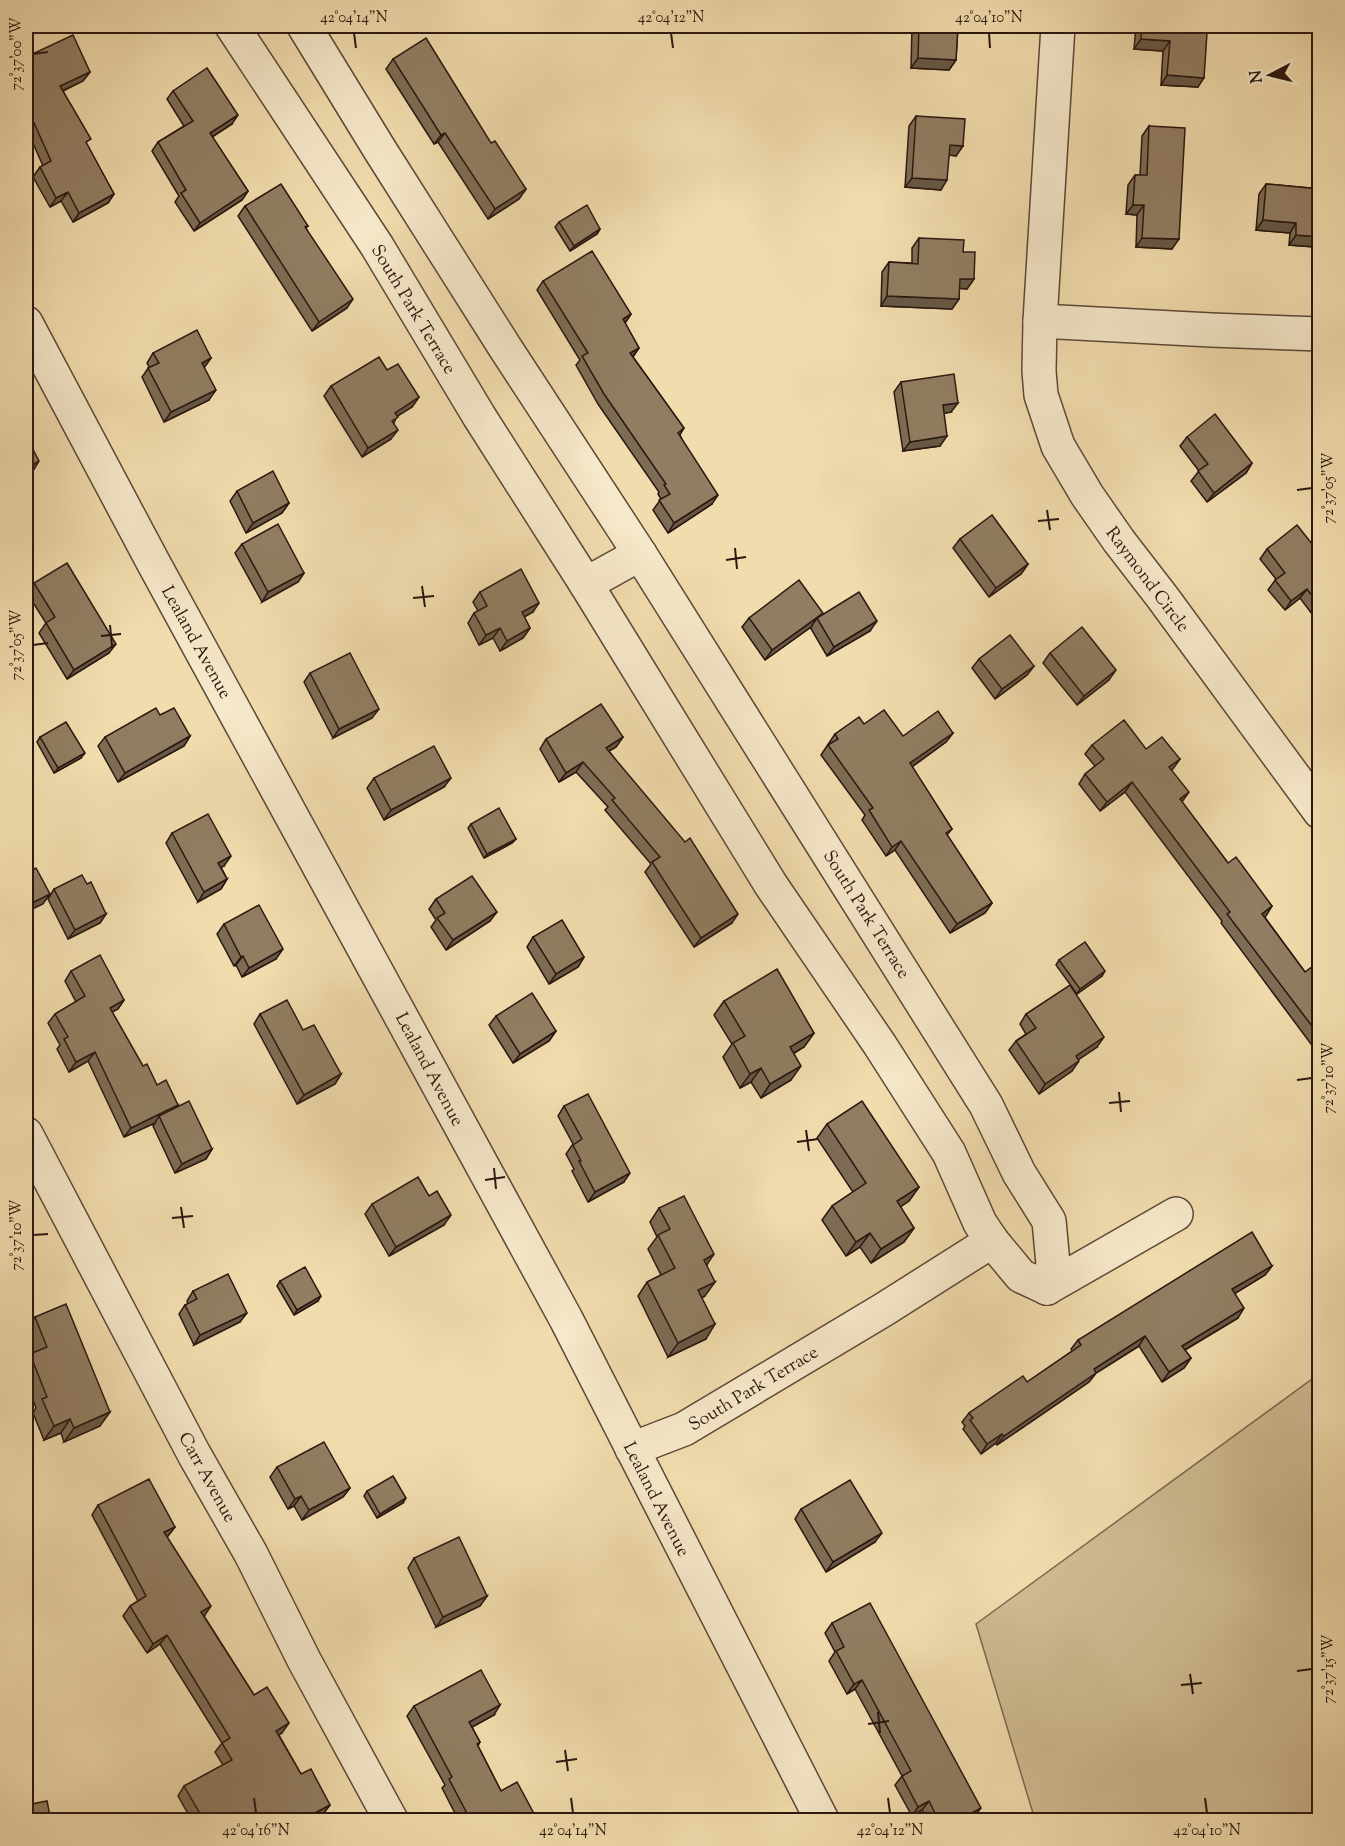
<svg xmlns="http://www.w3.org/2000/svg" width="1345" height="1846" viewBox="0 0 1345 1846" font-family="'Sorts Mill Goudy',serif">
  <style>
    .green { fill: #cfbb92; stroke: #7c6951; stroke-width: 1.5 }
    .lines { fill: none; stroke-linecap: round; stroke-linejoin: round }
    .street-casing { stroke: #5c4837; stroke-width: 36 }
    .street { stroke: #f6e8ca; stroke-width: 33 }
    .wall { fill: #7d6c54; stroke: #2a1710; stroke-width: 1.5 }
    .shaded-wall { fill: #665845; stroke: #2a1710; stroke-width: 1.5 }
    .building { fill: #917d62; stroke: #2a1710; stroke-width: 1.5 }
    .ticks { fill: none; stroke: #2a1710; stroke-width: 2 }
    .labels { text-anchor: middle; stroke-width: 6; stroke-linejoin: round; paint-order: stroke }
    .street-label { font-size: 18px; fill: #2a1710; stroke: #f6e8ca }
    .neatline { fill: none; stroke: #2a1710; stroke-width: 2 }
    .ticks-label { font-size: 15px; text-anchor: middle; fill: #2a1710 }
  </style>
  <rect width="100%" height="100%" fill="#f1dcad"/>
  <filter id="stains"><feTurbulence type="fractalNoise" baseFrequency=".00333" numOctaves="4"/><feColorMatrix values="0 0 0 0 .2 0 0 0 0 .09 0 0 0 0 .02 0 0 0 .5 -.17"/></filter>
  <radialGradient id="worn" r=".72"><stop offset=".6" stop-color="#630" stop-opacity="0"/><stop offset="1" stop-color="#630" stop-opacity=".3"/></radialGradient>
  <path class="green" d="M1319 1374V1820H1035L976 1624Z"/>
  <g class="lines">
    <g class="street-casing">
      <g id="street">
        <path d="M232 26 377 246 479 416 586 584 771 885 880 1045 949 1153 980 1223 992 1241 1021 1276 1047 1288"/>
        <path d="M304 26 380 150 506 349 640 554 986 1105 1019 1173 1049 1221 1053 1264 1047 1288"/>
        <path d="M1058 26 1040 321 1039 371 1041 395 1058 446 1087 495 1119 541 1163 598 1320 812"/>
        <path d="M1040 321 1211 330 1320 334"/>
        <path d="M26 323 153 562 566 1319 822 1820"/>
        <path d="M586 584 640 554"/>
        <path d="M26 1134 194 1454 251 1554 304 1660 391 1820"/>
        <path d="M1047 1288 1176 1214"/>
        <path d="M632 1449 684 1429 883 1310 992 1241"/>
      </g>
    </g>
    <use href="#street" class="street"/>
  </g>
  <g class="wall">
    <path d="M117 26H133L122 33Z"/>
    <path d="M912 26H958L956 60 949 70 911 68Z"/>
    <path d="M1136 26H1193L1192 32 1198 87 1161 85 1163 51 1134 49Z"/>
    <path d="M26 57 90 72 83 81 63 91 87 145 114 194 108 203 73 222 61 201 50 207 33 177 40 167 43 166 26 127Z"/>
    <path d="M393 59 491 143 526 189 519 199 488 219 438 142 434 144 386 69Z"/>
    <path d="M173 91 232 124 212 137 248 191 242 200 194 231 175 202 179 196 152 151 158 142 184 126 167 99Z"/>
    <path d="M916 116 963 146 956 156 949 155 941 190 905 187 909 126Z"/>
    <path d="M1149 126 1172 249 1136 247 1137 215 1126 214 1128 185 1135 175H1140L1142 136Z"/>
    <path d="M1266 184 1320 189V241L1315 247 1289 245 1290 233 1256 230 1259 194Z"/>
    <path d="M245 206 308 226 306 228 347 308 312 331 238 216Z"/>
    <path d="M559 222 600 229 597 234 570 251 555 227Z"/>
    <path d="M919 238 963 252 974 279 967 289 959 288V299L952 309 881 306 882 272 889 262 912 263V248Z"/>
    <path d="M543 281 631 314 625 323 639 348 633 357 684 428 680 435 712 504 668 533 653 510 661 499 658 494 659 492 598 404 576 365 580 360 537 290Z"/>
    <path d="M153 353 211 358 204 367 209 400 164 422 142 377 149 367 147 363Z"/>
    <path d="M387 370 419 397 412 407 397 416 394 423 391 439 362 457 324 396 331 386Z"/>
    <path d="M901 382 951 412 944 413 940 446 903 451 894 392Z"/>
    <path d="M1187 437 1252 463 1246 473 1207 502 1191 481 1199 471 1180 446Z"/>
    <path d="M237 491 289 503 282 513 246 533 230 501Z"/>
    <path d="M960 539 1028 564 1021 574 989 597 953 548Z"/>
    <path d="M242 544 304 573 298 582 262 602 235 553Z"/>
    <path d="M1267 549 1320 554V609L1312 614 1300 598 1285 610 1268 590 1276 579 1260 559Z"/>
    <path d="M34 583 109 653 67 679 39 633 46 623 27 593Z"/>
    <path d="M480 592 533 612 524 617 530 628 523 638 500 651 493 638 479 645 468 623 474 613 478 611 473 602Z"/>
    <path d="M821 615 870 631 827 656 810 627H811L765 660 742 627 749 618Z"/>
    <path d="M1050 653 1109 680 1077 705 1043 663Z"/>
    <path d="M979 659 1034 666 1027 675 995 699 972 668Z"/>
    <path d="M310 673 372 718 333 738 304 682Z"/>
    <path d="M160 715 190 736 184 746 118 782 98 746 105 737Z"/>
    <path d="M864 724 903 736 953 733 946 742 912 767 952 829 947 835 992 903 985 913 950 933 895 850 886 856 862 820 865 815 821 755 835 734Z"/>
    <path d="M40 737 81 758 54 773 37 742Z"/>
    <path d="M623 737 616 747 609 751 732 923 694 947 645 872 651 864 605 810 608 807 576 772 559 782 540 749 546 739Z"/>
    <path d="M1092 745 1146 749 1180 759 1171 770 1182 802 1228 863 1272 906 1264 916 1305 972 1320 974V1038L1311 1044 1221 923 1222 921 1125 792 1100 811 1079 784 1085 774 1095 766 1085 754Z"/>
    <path d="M374 778 444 787 384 820 367 788Z"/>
    <path d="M471 824 516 839 512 843 484 858 468 828Z"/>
    <path d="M172 833 224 866 221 867 227 879 221 889 198 902 166 843Z"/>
    <path d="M87 884 106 914 100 923 68 939 48 899 54 889Z"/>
    <path d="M436 899 490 921 446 950 431 927 436 920 429 909Z"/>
    <path d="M224 924 276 959 242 977 236 965 234 966 217 934Z"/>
    <path d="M533 937 584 957 578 967 549 984 527 947Z"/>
    <path d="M1059 960 1102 976 1077 994 1056 965Z"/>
    <path d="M71 971 124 1000 118 1009 112 1012 143 1066 157 1085 178 1105 176 1108 212 1149 206 1159 175 1173 153 1126 155 1123 124 1137 88 1061 69 1072 57 1049 60 1045 48 1023 55 1014 76 1002 65 981Z"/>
    <path d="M724 1001 814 1033 804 1047 793 1054 791 1080 761 1098 751 1082 740 1088 723 1057 732 1044 714 1015Z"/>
    <path d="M260 1014 303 1030 341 1074 335 1084 297 1104 254 1024Z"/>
    <path d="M1026 1014 1097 1047 1078 1060 1072 1071 1039 1094 1009 1050 1016 1041 1026 1034 1020 1024Z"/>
    <path d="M496 1016 556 1031 549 1041 513 1063 489 1025Z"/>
    <path d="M564 1106 624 1182 588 1202 572 1171 574 1169 566 1154 573 1144 558 1116Z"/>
    <path d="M827 1124 919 1187 909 1201 900 1207 914 1228 904 1242 871 1263 860 1247 846 1256 822 1220 832 1206 853 1192 817 1138Z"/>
    <path d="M372 1204 444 1225 389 1256 365 1214Z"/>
    <path d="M659 1208 707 1265 705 1296 702 1298 706 1339 668 1357 638 1296 647 1282 661 1275 648 1249 657 1237 650 1222Z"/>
    <path d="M1272 1266 1265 1275 1235 1293 1238 1318 1185 1350 1191 1358 1184 1368 1162 1382 1139 1346 1096 1373 1089 1382 997 1445 996 1443 981 1454 963 1429 965 1426 962 1422 969 1413 1027 1382 1072 1351 1071 1349 1078 1340Z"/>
    <path d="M280 1281 318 1301 294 1315 277 1286Z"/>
    <path d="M193 1291 240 1322 194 1345 179 1314 185 1305 188 1304 187 1301Z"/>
    <path d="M35 1317 100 1426 64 1442 61 1433 44 1440 33 1413 36 1408 26 1381V1361L30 1354 34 1353 26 1333V1331Z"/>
    <path d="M277 1467 350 1488 343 1497 302 1520 294 1506 288 1509 270 1477Z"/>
    <path d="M367 1491 403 1503 377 1518 364 1496Z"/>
    <path d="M98 1505 175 1527 167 1537 205 1615 204 1616 254 1695 282 1733 279 1735 301 1774 330 1805 323 1814 311 1821H190L191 1819 178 1796 184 1786 223 1765 215 1752 222 1743 160 1644 147 1653 123 1616 130 1606 138 1601 92 1515Z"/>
    <path d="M801 1509 875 1542 826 1572 795 1519Z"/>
    <path d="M414 1558 487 1596 480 1606 436 1627 408 1568Z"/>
    <path d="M832 1623 974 1817 968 1821H928L922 1810 912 1816 895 1785 902 1776 855 1689 847 1694 829 1661 835 1652 825 1633Z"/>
    <path d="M414 1706 494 1715 472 1727 480 1742 478 1746 501 1791 538 1821H459L442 1788 445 1785 407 1716Z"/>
  </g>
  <g class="shaded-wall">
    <path d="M127 26H133L122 33Z"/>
    <path d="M1141 39 1170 41 1163 51 1134 49Z"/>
    <path d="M918 58 956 60 949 70 911 68Z"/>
    <path d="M90 72 83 81 53 95 60 86Z"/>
    <path d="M1167 75 1204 78 1198 87 1161 85Z"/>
    <path d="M238 115 232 124 204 142 210 133Z"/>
    <path d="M445 133 438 142 434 144 441 135Z"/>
    <path d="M950 145 963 146 956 156 943 154Z"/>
    <path d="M912 178 947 180 941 190 905 187Z"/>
    <path d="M526 189 519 199 488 219 495 209Z"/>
    <path d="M248 191 242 200 194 231 200 223Z"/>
    <path d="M68 192 61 201 50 207 56 198Z"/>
    <path d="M114 194 108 203 73 222 79 213Z"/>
    <path d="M1133 205H1144L1137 215 1126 214Z"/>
    <path d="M1263 220 1296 223 1290 233 1256 230Z"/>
    <path d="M600 229 597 234 570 251 574 246Z"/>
    <path d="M1296 235 1320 237V241L1315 247 1289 245Z"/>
    <path d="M1142 238 1179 239 1172 249 1136 247Z"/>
    <path d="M960 279H974L967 289 953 288Z"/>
    <path d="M887 296 959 299 952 309 881 306Z"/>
    <path d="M353 299 347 308 312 331 319 322Z"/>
    <path d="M631 314 625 323 623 319Z"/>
    <path d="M639 348 632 357 630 353Z"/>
    <path d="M211 358 204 368 202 363Z"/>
    <path d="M216 390 209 400 164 422 171 412Z"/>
    <path d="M419 397 412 407 388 422 395 413Z"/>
    <path d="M958 403 951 412 936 415 943 405Z"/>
    <path d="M398 430 391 439 362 457 368 448Z"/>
    <path d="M947 436 940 446 903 451 910 442Z"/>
    <path d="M39 461 33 471 26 475V469Z"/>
    <path d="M1252 463 1246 473 1207 502 1214 493Z"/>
    <path d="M718 495 712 504 668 533 674 523Z"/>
    <path d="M289 503 282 513 246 533 253 523Z"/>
    <path d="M1028 564 1021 574 989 597 996 588Z"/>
    <path d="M304 573 298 582 262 602 268 592Z"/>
    <path d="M1307 589 1300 598 1285 610 1291 601Z"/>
    <path d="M539 603 533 612 515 622 522 612Z"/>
    <path d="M1320 604V609L1312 614Z"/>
    <path d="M817 618 811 627 765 660 772 650Z"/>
    <path d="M877 621 870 631 827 656 834 647Z"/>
    <path d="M500 628 493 638 479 645 486 635Z"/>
    <path d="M530 628 523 638 500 651 507 641Z"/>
    <path d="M116 644 109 653 67 679 74 670Z"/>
    <path d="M1034 666 1027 675 995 699 1002 689Z"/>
    <path d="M1116 670 1109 680 1077 705 1084 696Z"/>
    <path d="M379 709 372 718 333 738 339 729Z"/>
    <path d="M953 733 946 742 903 773 910 763Z"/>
    <path d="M190 736 184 746 118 782 125 773Z"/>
    <path d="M623 737 616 747 599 757 606 748Z"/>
    <path d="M85 753 81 758 54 773 58 768Z"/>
    <path d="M1180 759 1173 769 1162 777 1169 767Z"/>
    <path d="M583 762 576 772 559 782 566 773Z"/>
    <path d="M451 778 444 787 384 820 391 810Z"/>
    <path d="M1132 782 1125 792 1100 811 1107 802Z"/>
    <path d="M1189 792 1182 802 1180 799Z"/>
    <path d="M516 839 512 843 484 858 487 854Z"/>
    <path d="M901 841 895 850 886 856 892 847Z"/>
    <path d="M231 856 224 866 212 872 218 863Z"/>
    <path d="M227 879 221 889 198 902 204 892Z"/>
    <path d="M50 894 43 904 26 912V906Z"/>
    <path d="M992 903 985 913 950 933 957 924Z"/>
    <path d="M1272 906 1266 916 1255 923 1262 914Z"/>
    <path d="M497 912 490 921 446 950 453 940Z"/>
    <path d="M106 914 100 923 68 939 75 930Z"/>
    <path d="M738 914 732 923 694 947 701 938Z"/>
    <path d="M283 949 276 959 242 977 249 968Z"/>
    <path d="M243 956 236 965 234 966 241 957Z"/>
    <path d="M584 957 578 967 549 984 556 974Z"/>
    <path d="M1105 971 1102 976 1077 994 1080 989Z"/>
    <path d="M124 1000 118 1009 103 1017 110 1008Z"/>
    <path d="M556 1031 549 1041 513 1063 520 1054Z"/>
    <path d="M814 1033 804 1047 780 1061 790 1047Z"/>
    <path d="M1320 1033V1038L1311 1044 1318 1034Z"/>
    <path d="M1104 1037 1097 1047 1069 1066 1076 1056Z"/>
    <path d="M95 1052 88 1061 69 1072 76 1062Z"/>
    <path d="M1079 1061 1072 1071 1039 1094 1045 1084Z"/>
    <path d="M801 1066 791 1080 761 1098 770 1084Z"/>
    <path d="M761 1068 751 1082 740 1088 750 1074Z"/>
    <path d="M341 1074 335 1084 297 1104 304 1095Z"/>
    <path d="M178 1105 172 1115 159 1116 155 1123 124 1137 131 1128Z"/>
    <path d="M212 1149 206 1159 175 1173 182 1164Z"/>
    <path d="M630 1173 624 1182 588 1202 595 1192Z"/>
    <path d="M919 1187 909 1201 887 1216 897 1201Z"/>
    <path d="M451 1215 444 1225 389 1256 396 1247Z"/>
    <path d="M914 1228 904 1242 871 1263 881 1249Z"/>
    <path d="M870 1233 860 1247 846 1256 856 1242Z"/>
    <path d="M714 1254 704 1269V1260Z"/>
    <path d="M1272 1266 1265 1275 1226 1299 1232 1289Z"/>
    <path d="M715 1282 705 1296 688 1305 698 1290Z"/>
    <path d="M321 1296 318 1301 294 1315 297 1310Z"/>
    <path d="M1244 1308 1238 1318 1176 1355 1182 1346Z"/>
    <path d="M247 1313 240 1322 194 1345 200 1335Z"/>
    <path d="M715 1324 706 1339 668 1357 678 1343Z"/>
    <path d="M1145 1336 1139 1346 1096 1373 1089 1382 997 1445 1004 1436 1094 1369Z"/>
    <path d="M1191 1358 1184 1368 1162 1382 1169 1372Z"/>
    <path d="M110 1412 100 1426 64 1442 74 1428Z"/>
    <path d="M70 1419 61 1433 44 1440 54 1426Z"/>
    <path d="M1002 1434 996 1443 981 1454 987 1444Z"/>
    <path d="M350 1488 343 1497 302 1520 309 1510Z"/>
    <path d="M301 1496 294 1506 288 1509 295 1499Z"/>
    <path d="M406 1498 403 1503 377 1518 380 1514Z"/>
    <path d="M175 1527 168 1536 157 1542 164 1532Z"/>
    <path d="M882 1533 875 1542 826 1572 833 1562Z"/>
    <path d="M487 1596 480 1606 436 1627 443 1617Z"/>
    <path d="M211 1606 205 1615 195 1622 201 1612Z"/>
    <path d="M167 1635 160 1644 147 1653 153 1644Z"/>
    <path d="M862 1680 855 1689 847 1694 854 1684Z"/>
    <path d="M500 1705 494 1715 463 1732 469 1722Z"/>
    <path d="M289 1723 282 1733 270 1740 276 1731Z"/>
    <path d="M929 1801 922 1810 912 1816 918 1807Z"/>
    <path d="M330 1805 323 1814 311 1821H300Z"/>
    <path d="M981 1808 974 1817 968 1821H957Z"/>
  </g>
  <g class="building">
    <path d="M919 26H958L956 60 918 58Z"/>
    <path d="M1142 26H1193L1192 32 1207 33 1204 78 1167 75 1170 41 1141 39Z"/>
    <path d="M73 35 90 72 60 86 91 139 86 142 114 194 79 213 68 192 56 198 40 167 51 161 30 114 26 116V57Z"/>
    <path d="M426 38 491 143 495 141 526 189 495 209 445 133 441 135 393 59Z"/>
    <path d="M207 68 238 115 210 133 248 191 200 223 181 193 186 190 158 142 193 121 173 91Z"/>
    <path d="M916 116 965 119 963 146 950 145 947 180 912 178Z"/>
    <path d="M1149 126 1185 128 1179 239 1142 238 1144 205H1133L1135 175H1147Z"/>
    <path d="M281 184 308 226 305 227 353 299 319 322 245 206Z"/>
    <path d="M1266 184 1320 189V237L1296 235V223L1263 220Z"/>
    <path d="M587 205 600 229 574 246 559 222Z"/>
    <path d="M919 238 964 240 963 252H975L974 279H960L959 299 887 296 889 262 918 264Z"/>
    <path d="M592 251 631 314 623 319 639 348 630 353 684 428 678 433 718 495 674 523 659 500 670 494 664 485 666 484 604 394 582 356 588 353 543 281Z"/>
    <path d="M197 330 211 358 202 363 216 390 171 412 148 368 159 363 153 353Z"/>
    <path d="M379 357 387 370 398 364 419 397 395 413 398 417 392 421 398 430 368 448 331 386Z"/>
    <path d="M954 374 958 403 943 405 947 436 910 442 901 382Z"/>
    <path d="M1215 414 1252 463 1214 493 1198 471 1208 464 1187 437Z"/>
    <path d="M26 436 39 461 26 469Z"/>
    <path d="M273 471 289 503 253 523 237 491Z"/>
    <path d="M992 515 1028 564 996 588 960 539Z"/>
    <path d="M278 524 304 573 268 592 242 544Z"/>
    <path d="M1297 525 1320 554 1319 605 1307 589 1291 601 1275 580 1285 573 1267 549Z"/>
    <path d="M67 563 116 644 74 670 46 623 55 617 34 583Z"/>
    <path d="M521 569 539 603 522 612 530 628 507 641 500 628 486 635 474 613 487 606 480 592Z"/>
    <path d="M799 580 823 613 772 650 749 618Z"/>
    <path d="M859 592 877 621 834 647 817 618Z"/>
    <path d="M1082 627 1116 670 1084 696 1050 653Z"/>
    <path d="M1010 635 1034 666 1002 689 979 659Z"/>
    <path d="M350 653 379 709 339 729 310 673Z"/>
    <path d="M601 704 623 737 606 748 685 842 690 838 738 914 701 938 652 862 660 857 612 800 615 798 583 762 566 773 546 739Z"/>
    <path d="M156 708 160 715 174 708 190 736 125 773 105 737Z"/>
    <path d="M884 710 903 736 938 711 953 733 910 763 952 829 946 833 992 903 957 924 901 841 892 847 869 810 873 808 828 745 838 739 835 734 859 717 864 724Z"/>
    <path d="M1124 720 1146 749 1162 737 1180 759 1169 767 1189 792 1180 799 1228 863 1236 857 1272 906 1262 914 1305 972 1313 966 1320 974V1033L1318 1034 1227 914 1230 912 1132 782 1107 802 1085 774 1104 759 1092 745Z"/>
    <path d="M66 722 85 753 58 768 40 737Z"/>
    <path d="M434 746 451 778 391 810 374 778Z"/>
    <path d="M499 808 516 839 487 854 471 824Z"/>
    <path d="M208 814 231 856 218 863 227 879 204 892 172 833Z"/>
    <path d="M36 868 50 894 26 906V871L27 873Z"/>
    <path d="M82 875 87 884 91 882 106 914 75 930 54 889Z"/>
    <path d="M472 876 497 912 453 940 437 918 445 913 436 899Z"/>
    <path d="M259 905 283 949 249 968 243 956 241 957 224 924Z"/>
    <path d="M562 920 584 957 556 974 533 937Z"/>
    <path d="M1085 942 1105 971 1080 989 1059 960Z"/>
    <path d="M100 955 124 1000 110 1008 143 1066 147 1064 157 1085 166 1080 178 1105 131 1128 95 1052 76 1062 64 1039 68 1037 55 1014 85 996 71 971Z"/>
    <path d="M777 969 814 1033 790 1047 801 1066 770 1084 761 1068 750 1074 733 1043 745 1036 724 1001Z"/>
    <path d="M1070 985 1104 1037 1076 1056 1079 1061 1045 1084 1016 1041 1036 1028 1026 1014Z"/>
    <path d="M532 993 556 1031 520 1054 496 1016Z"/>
    <path d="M287 1000 303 1030 314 1025 341 1074 304 1095 260 1014Z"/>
    <path d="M588 1094 630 1173 595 1192 579 1161H581L573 1145 582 1139 564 1106Z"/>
    <path d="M189 1101 212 1149 182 1164 159 1116Z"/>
    <path d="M862 1101 919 1187 897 1201 914 1228 881 1249 870 1233 856 1242 832 1206 866 1183 827 1124Z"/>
    <path d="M418 1177 429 1196 437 1191 451 1215 396 1247 372 1204Z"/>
    <path d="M684 1196 714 1254 704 1260 715 1282 698 1290 715 1324 678 1343 647 1282 675 1268 658 1235 670 1229 659 1208Z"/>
    <path d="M1252 1232 1272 1266 1232 1289 1244 1308 1182 1346 1191 1358 1169 1372 1145 1336 1094 1369 1096 1373 1004 1436 1002 1434 987 1444 970 1420 973 1418 969 1413 1023 1376 1027 1382 1081 1345 1078 1340Z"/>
    <path d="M305 1267 321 1296 297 1310 280 1281Z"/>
    <path d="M228 1274 247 1313 200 1335 185 1305 197 1299 193 1291Z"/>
    <path d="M66 1304 110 1412 74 1428 70 1419 54 1426 42 1399 47 1397 30 1354 47 1347 35 1317Z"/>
    <path d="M324 1442 350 1488 309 1510 301 1496 295 1499 277 1467Z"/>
    <path d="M393 1476 406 1498 380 1514 367 1491Z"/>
    <path d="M149 1479 175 1527 164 1532 211 1606 201 1612 254 1695 267 1687 289 1723 276 1731 301 1774 311 1769 330 1805 300 1821H198L195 1814 199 1812 184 1786 232 1760 222 1743 230 1738 167 1635 153 1644 130 1606 146 1596 98 1505Z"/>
    <path d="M850 1480 882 1533 833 1562 801 1509Z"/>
    <path d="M459 1537 487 1596 443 1617 414 1558Z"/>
    <path d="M870 1603 981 1808 957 1821H939L929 1801 918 1807 902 1776 911 1771 862 1680 854 1684 836 1651 844 1647 832 1623Z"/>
    <path d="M481 1670 500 1705 469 1722 480 1742 477 1744 501 1791 517 1782 538 1821H471L449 1779 452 1777 414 1706Z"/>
    <path d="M26 1799 27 1805 47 1801 51 1821H26Z"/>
  </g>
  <path class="ticks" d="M354 33 356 48M671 33 673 48M989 33 990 48M33 54 48 52M1297 490 1312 488M1047 510 1050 530M1038 521 1059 519M735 548 737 569M726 560 746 557M422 586 425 607M413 598 434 596M110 625 112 646M101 636 121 634M33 645 48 643M1297 1080 1312 1078M1119 1092 1121 1112M1109 1103 1130 1101M806 1130 809 1151M797 1142 818 1139M494 1168 496 1189M485 1180 505 1177M181 1207 184 1228M172 1218 193 1216M33 1235 48 1234M1297 1671 1312 1669M1190 1674 1193 1694M1181 1685 1202 1683M878 1712 880 1733M868 1724 889 1721M565 1750 568 1771M556 1762 577 1759M254 1798 256 1813M571 1798 573 1813M888 1798 890 1813M1205 1798 1207 1813"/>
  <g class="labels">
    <g class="street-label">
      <text transform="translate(414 309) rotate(59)" y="6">South Park Terrace</text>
      <text transform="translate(1148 579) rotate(53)" y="6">Raymond Circle</text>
      <text transform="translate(197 642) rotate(61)" y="6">Lealand Avenue</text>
      <text transform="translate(867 914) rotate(58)" y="6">South Park Terrace</text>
      <text transform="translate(430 1069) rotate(62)" y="6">Lealand Avenue</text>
      <text transform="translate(753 1388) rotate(-31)" y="6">South Park Terrace</text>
      <text transform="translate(208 1477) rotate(61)" y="6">Carr Avenue</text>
      <text transform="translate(657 1499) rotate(63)" y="6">Lealand Avenue</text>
    </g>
  </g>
  <rect width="1345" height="1846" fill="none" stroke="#f1dcad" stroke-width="66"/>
  <g transform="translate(1270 75) rotate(263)" stroke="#f6e8ca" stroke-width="4.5" paint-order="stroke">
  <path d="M0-4.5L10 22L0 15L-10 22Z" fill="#2a1710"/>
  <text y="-9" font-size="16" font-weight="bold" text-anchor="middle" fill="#2a1710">N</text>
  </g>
  <rect x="33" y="33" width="1279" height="1780" class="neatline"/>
  <g class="ticks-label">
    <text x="354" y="22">42°04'14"N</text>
    <text x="671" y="22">42°04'12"N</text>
    <text x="989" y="22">42°04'10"N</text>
    <text transform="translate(16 54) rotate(-90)" y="5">72°37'00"W</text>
    <text transform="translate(1328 488) rotate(-90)" y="5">72°37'05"W</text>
    <text transform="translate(16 645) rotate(-90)" y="5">72°37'05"W</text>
    <text transform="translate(1328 1078) rotate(-90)" y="5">72°37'10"W</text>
    <text transform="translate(16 1235) rotate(-90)" y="5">72°37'10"W</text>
    <text transform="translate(1328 1669) rotate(-90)" y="5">72°37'15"W</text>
    <text x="256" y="1835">42°04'16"N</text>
    <text x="573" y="1835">42°04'14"N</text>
    <text x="890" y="1835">42°04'12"N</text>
    <text x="1207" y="1835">42°04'10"N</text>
  </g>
  <rect width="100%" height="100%" filter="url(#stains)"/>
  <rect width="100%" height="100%" fill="url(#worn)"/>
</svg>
